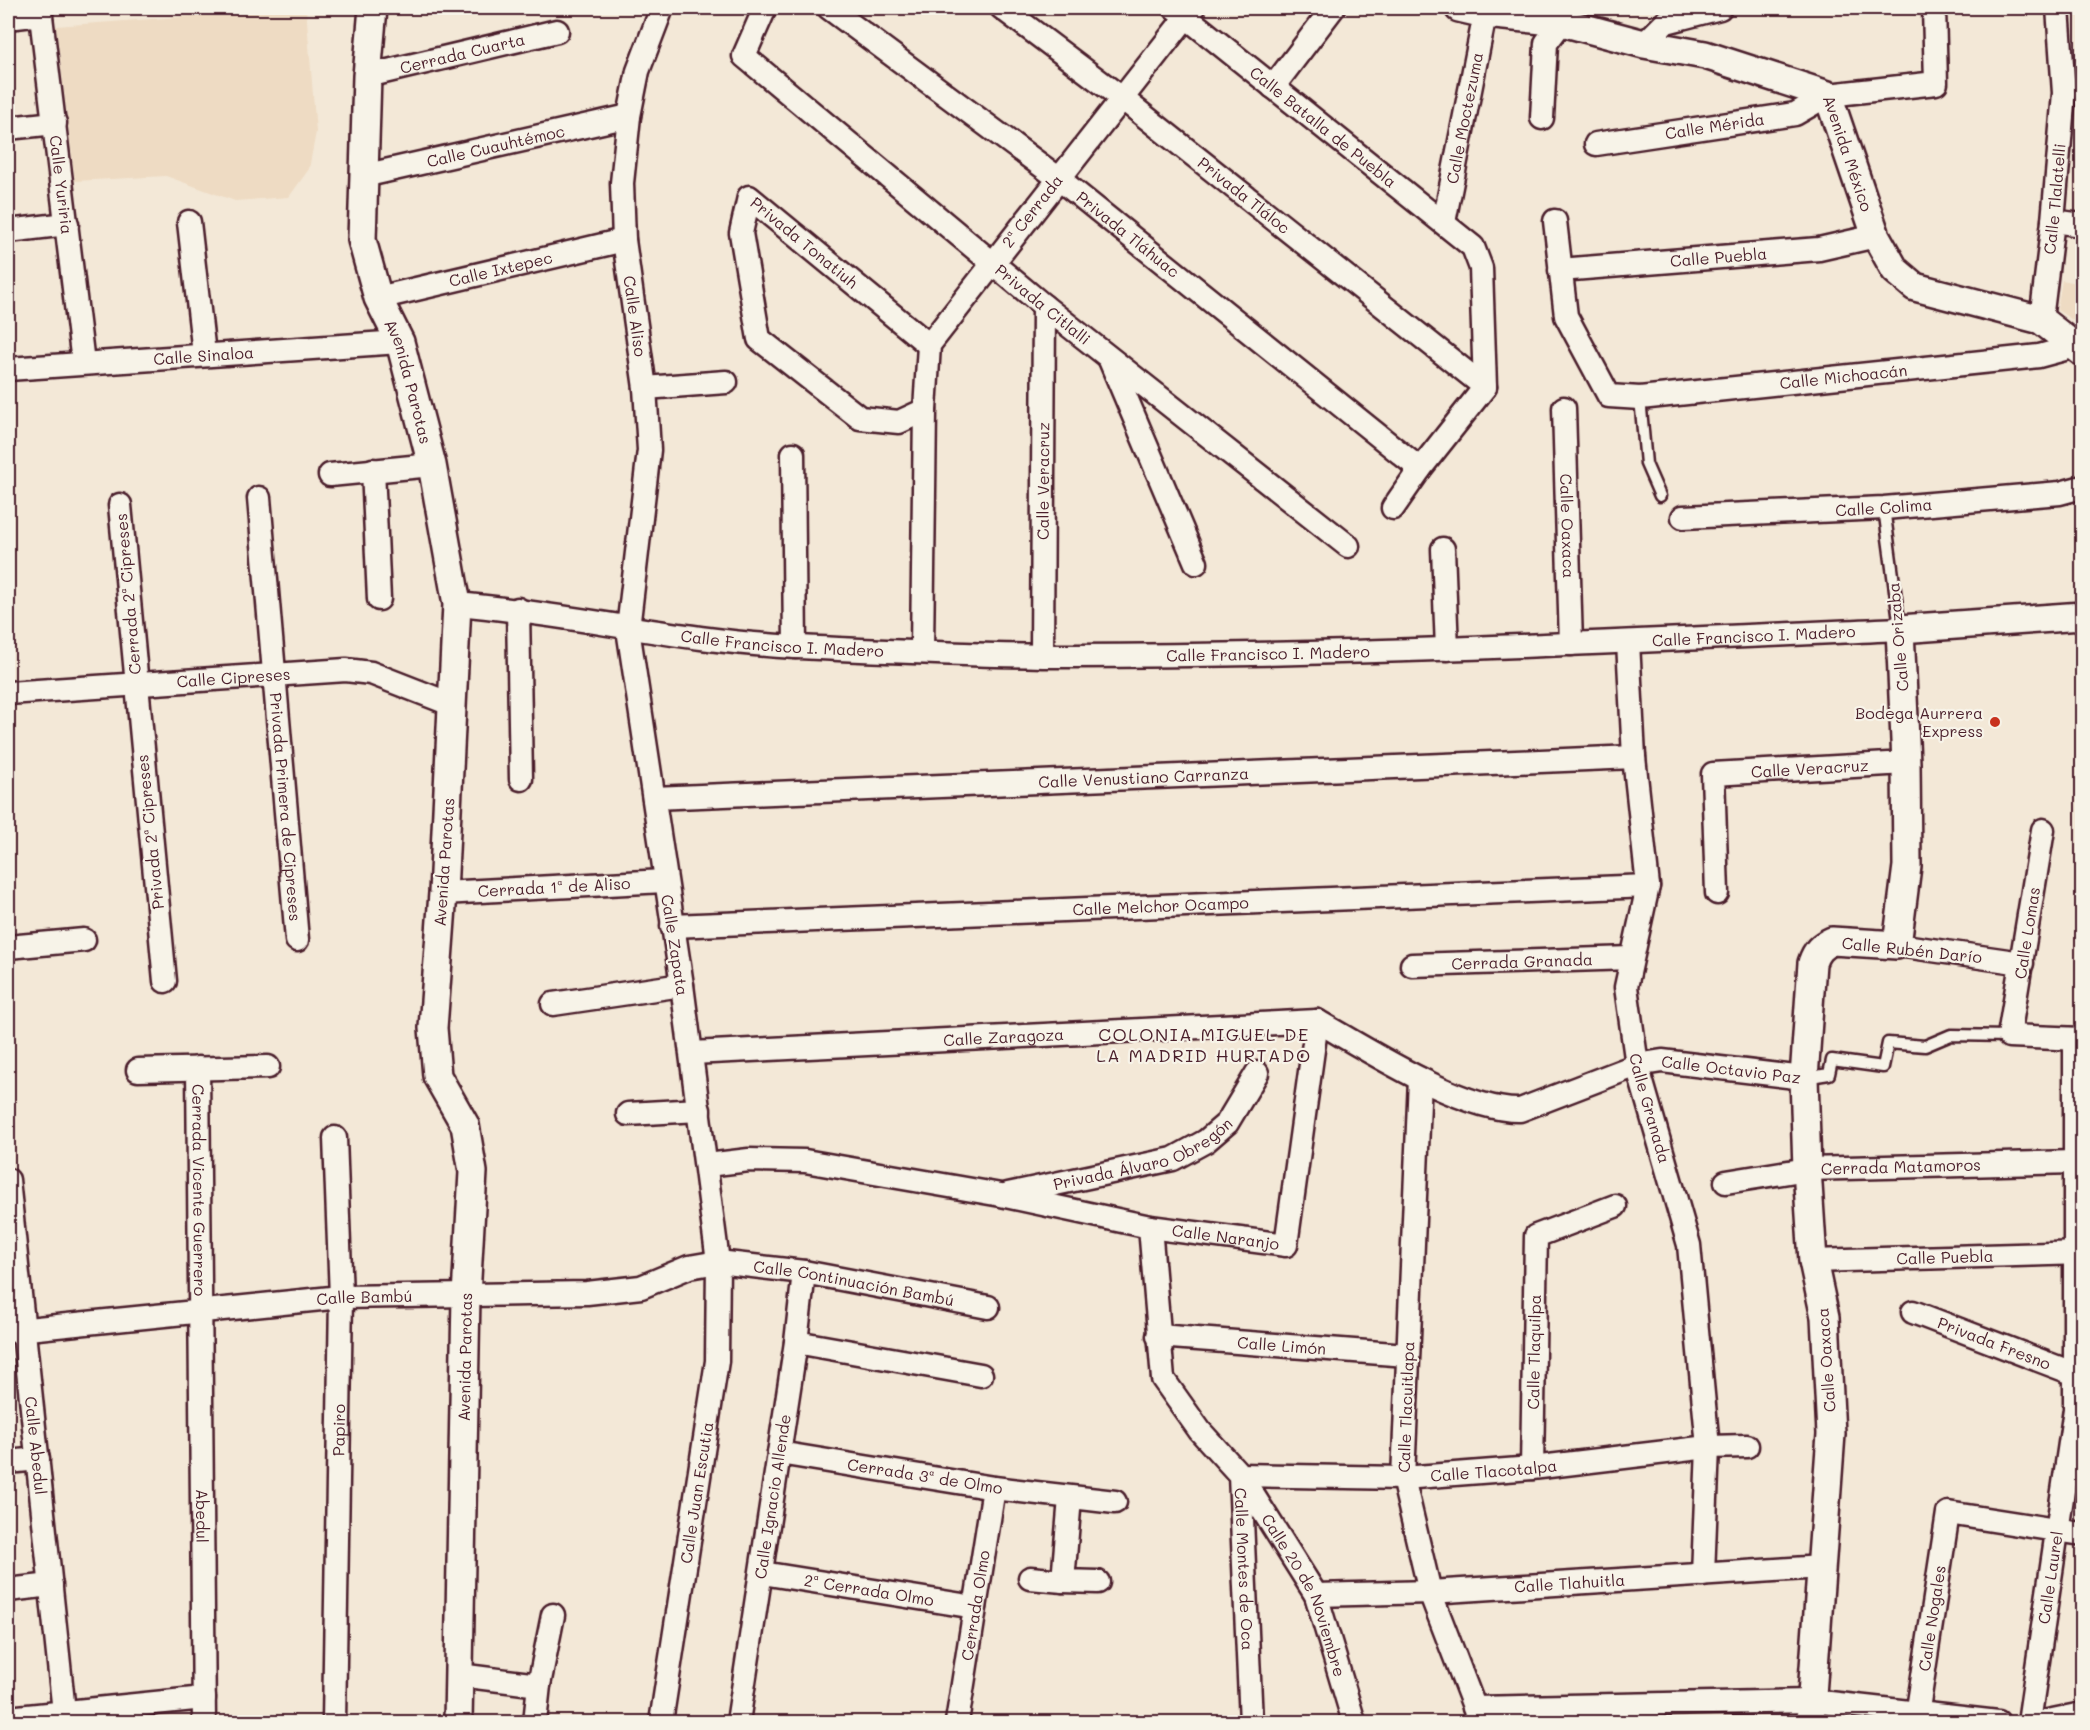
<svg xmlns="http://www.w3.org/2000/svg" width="2090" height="1730" viewBox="0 0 2090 1730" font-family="Mali,sans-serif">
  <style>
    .built { fill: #eedbc3 }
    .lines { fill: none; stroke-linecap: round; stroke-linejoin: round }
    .service-casing { stroke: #4a1f2b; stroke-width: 15 }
    .minor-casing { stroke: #4a1f2b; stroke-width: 27 }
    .tertiary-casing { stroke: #4a1f2b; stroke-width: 32 }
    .service { stroke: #f7f3e8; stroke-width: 10 }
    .minor { stroke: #f7f3e8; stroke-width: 22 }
    .tertiary { stroke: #f7f3e8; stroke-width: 27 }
    .poi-dot { fill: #c8321e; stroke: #f7f3e8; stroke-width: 2 }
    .labels { text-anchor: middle; stroke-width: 4.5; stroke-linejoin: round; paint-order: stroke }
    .street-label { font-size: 16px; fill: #4a1f2b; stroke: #f7f3e8 }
    .poi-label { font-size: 16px; fill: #4a1f2b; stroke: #f7f3e8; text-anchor: end }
    .neighbourhood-label { font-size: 18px; letter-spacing: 1.5px; fill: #4a1f2b; stroke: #f7f3e8 }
  </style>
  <rect width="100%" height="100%" fill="#f3e8d7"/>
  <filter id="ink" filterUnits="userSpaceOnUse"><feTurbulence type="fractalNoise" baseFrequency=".0167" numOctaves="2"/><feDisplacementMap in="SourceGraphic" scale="12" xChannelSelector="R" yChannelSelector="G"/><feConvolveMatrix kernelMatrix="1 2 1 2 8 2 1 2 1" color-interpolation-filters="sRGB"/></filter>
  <g filter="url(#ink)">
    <g class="built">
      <path d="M306 8 316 132 309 169 289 197 235 201 166 176 75 181 56 26Z"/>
      <path d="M2062 280 2082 284V326L2057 310Z"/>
    </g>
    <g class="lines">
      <g class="service-casing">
        <g id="service">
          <path d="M1640 398 1646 464 1660 496"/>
          <path d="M1884 508 1900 628"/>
          <path d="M1804 1078 1829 1074 1832 1060 1883 1067 1888 1043 1925 1046 1951 1035 2009 1036"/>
        </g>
      </g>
      <g class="minor-casing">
        <g id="minor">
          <path id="s1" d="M40 8 83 363"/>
          <path id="s2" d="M765 8 744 56 1044 306 1348 546"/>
          <path id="s3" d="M829 8 1058 178 1420 469"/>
          <path id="s4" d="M1002 8 1123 99 1485 387"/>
          <path id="s5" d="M1175 8 1473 247 1481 268 1485 387 1420 469 1393 508"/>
          <path d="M8 18 41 14"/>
          <path d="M1644 44 1666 22 1720 8"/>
          <path id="s6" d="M367 76 557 31"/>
          <path d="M1273 87 1333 8"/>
          <path d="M1542 118 1546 43 1562 22V8"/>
          <path d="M8 128 55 123"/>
          <path id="s7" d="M1596 144 1795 114 1828 95 1936 83 1934 8"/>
          <path id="s8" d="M363 176 629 116"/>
          <path id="s9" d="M1555 221 1566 316 1609 396 1640 398 2039 356 2076 346"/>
          <path d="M2053 221 2082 225"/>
          <path d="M189 222 204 354"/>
          <path id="s10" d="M1444 222 1485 14"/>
          <path d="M8 231 67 224"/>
          <path id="s11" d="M1560 270 1819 249 1876 236"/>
          <path id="s12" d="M378 298 624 240"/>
          <path id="s13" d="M2041 320 2053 221 2064 93 2058 8"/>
          <path d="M1110 360 1196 563"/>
          <path id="s14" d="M8 369 400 342"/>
          <path d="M645 388 726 382"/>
          <path id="s15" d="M1564 408 1571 644"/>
          <path id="s16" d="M925 410 899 422 860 418 759 339 741 233 749 197 929 345"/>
          <path d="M793 454 795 647"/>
          <path d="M373 470 379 599"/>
          <path d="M330 475 432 465"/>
          <path id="s17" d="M259 498 297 940"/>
          <path d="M120 505 165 981"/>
          <path id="s18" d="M1683 517 1884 508 2060 493 2082 487"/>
          <path d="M1443 549 1447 649"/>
          <path id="s19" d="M457 604C572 614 680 641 796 647 887 651 980 656 1072 656 1348 656 1624 642 1900 629"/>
          <path d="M518 609 521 779"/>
          <path id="s20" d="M1628 642 1634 757 1648 886 1626 987 1637 1065 1689 1245 1708 1447 1703 1575"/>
          <path d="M922 651 925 410 929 345 1193 8"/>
          <path id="s21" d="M1042 655 1044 306"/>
          <path id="s22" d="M8 693 346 670 371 673 453 705"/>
          <path id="s23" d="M654 798 1634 757"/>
          <path d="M2043 830 2009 1036 2082 1039"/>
          <path d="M443 893 664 881"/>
          <path id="s24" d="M1717 893 1713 774 1906 763"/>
          <path id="s25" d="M672 926 1648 886"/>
          <path d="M1897 945 2022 963"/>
          <path d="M8 947 84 940"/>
          <path id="s26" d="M1412 965 1631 958"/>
          <path d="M553 1004 682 985"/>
          <path id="s27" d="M1317 1021C1368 1050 1462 1111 1520 1110L1637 1065 1662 1061 1804 1078"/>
          <path id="s28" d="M692 1053 1317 1021"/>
          <path id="s29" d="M198 1068 204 1722"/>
          <path d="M138 1070 268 1067"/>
          <path d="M1420 1079 1403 1478 1430 1592 1480 1722"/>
          <path d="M628 1114 699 1110"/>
          <path id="s30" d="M707 1165 749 1160 805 1161 1001 1195 1150 1227 1286 1245 1317 1021"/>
          <path id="s31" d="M8 1180 64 1712"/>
          <path id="s32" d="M1726 1182 1807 1169 2075 1162"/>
          <path id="s33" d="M1008 1194 1173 1159 1206 1141 1227 1123 1257 1073"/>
          <path id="s34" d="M1150 1227 1163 1379 1200 1431 1240 1475 1251 1722"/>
          <path id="s35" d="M1813 1261 2082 1253"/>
          <path id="s36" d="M1913 1312 2075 1374 2082 1373"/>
          <path id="s37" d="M8 1331 341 1297 587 1293 641 1287 689 1267 718 1262 804 1272 988 1307"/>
          <path id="s38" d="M1158 1336 1407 1355"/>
          <path d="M796 1342 981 1375"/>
          <path d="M779 1453 994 1488 1115 1502"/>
          <path d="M8 1462 38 1459"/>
          <path id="s39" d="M1532 1468 1536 1236 1615 1206"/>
          <path id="s40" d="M1240 1475 1403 1478 1532 1468 1708 1447 1747 1446"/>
          <path id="s41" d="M1241 1476 1316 1595 1354 1722"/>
          <path d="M1070 1498 1063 1581 1098 1582"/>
          <path d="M762 1573 975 1607"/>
          <path d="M1030 1578 1063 1581"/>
          <path d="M8 1590 51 1585"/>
          <path id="s42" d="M1316 1595 1430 1592 1822 1567"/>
          <path d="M459 1675 539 1685 553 1615"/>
          <path d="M1474 1708 1812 1701 1998 1722"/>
          <path d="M8 1718 204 1698"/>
          <path id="s43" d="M334 1722 341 1297 335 1138"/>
          <path d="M535 1722 539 1685"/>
          <path id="s44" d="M661 1722 717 1361 718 1262 682 985 628 629 649 450 645 388 624 240 622 183 629 116 638 71 662 8"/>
          <path id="s45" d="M738 1722 796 1342 804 1272"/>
          <path id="s46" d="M957 1722 994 1488"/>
          <path id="s47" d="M1916 1722 1948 1513 2082 1534"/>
          <path id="s48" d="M2029 1722 2075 1409V1039"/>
          <path d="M2043 1722 2082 1714"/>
        </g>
      </g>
      <g class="tertiary-casing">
        <g id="tertiary">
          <path id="s49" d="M373 8 367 76 362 240 378 298 400 342 432 465 457 604 443 893 433 1028 437 1076 465 1125 473 1172 466 1296 458 1722"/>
          <path id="s50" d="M1459 8 1485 14 1562 22 1644 44 1705 55 1828 95 1876 236 1895 270 1915 287 2041 320 2082 352"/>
          <path d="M1810 1722 1831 1434 1825 1317 1813 1261 1807 1169 1804 1078 1812 963C1816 951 1821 946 1832 941L1897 945 1907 866 1906 763 1900 629 2082 616"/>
        </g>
      </g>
      <use href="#service" class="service"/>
      <use href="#minor" class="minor"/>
      <use href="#tertiary" class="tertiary"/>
    </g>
  </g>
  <circle class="poi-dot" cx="1995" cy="722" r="6"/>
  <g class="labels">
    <g class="street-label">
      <text dy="6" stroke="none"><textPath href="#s6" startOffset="98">Cerrada Cuarta</textPath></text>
      <text dy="6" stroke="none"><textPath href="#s10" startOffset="106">Calle Moctezuma</textPath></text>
      <text dy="6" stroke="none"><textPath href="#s7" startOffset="120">Calle Mérida</textPath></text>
      <text dy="6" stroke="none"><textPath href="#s5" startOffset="190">Calle Batalla de Puebla</textPath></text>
      <text dy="6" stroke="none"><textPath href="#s8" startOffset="136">Calle Cuauhtémoc</textPath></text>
      <text dy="6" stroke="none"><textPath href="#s50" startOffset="442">Avenida México</textPath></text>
      <text dy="6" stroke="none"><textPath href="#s1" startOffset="178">Calle Yuriria</textPath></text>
      <text dy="6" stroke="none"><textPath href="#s4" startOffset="306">Privada Tláloc</textPath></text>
      <text dy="6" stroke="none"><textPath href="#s13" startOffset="122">Calle Tlalatelli</textPath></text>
      <text transform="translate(1032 211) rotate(-52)" y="6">2ª Cerrada</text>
      <text dy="6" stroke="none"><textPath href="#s3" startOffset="375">Privada Tláhuac</textPath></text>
      <text dy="6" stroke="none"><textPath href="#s16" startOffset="412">Privada Tonatiuh</textPath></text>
      <text dy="6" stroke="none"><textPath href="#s11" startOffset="159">Calle Puebla</textPath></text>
      <text dy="6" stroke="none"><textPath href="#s12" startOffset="126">Calle Ixtepec</textPath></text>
      <text dy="6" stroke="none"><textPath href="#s2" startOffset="441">Privada Citlalli</textPath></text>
      <text transform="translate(635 316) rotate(82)" y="6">Calle Aliso</text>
      <text dy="6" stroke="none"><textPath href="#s14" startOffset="196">Calle Sinaloa</textPath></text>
      <text dy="6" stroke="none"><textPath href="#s9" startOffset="422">Calle Michoacán</textPath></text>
      <text dy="6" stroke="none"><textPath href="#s49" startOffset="382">Avenida Parotas</textPath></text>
      <text dy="6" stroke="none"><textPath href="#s21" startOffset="174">Calle Veracruz</textPath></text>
      <text dy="6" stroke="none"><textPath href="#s18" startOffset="201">Calle Colima</textPath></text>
      <text dy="6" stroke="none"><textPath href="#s15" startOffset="118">Calle Oaxaca</textPath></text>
      <text transform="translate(128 594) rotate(-95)" y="6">Cerrada 2ª Cipreses</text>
      <text dy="6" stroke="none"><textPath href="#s19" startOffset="1300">Calle Francisco I. Madero</textPath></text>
      <text transform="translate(1898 637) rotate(-95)" y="6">Calle Orizaba</text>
      <text dy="6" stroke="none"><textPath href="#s19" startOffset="328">Calle Francisco I. Madero</textPath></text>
      <text dy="6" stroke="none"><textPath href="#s19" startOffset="814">Calle Francisco I. Madero</textPath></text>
      <text dy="6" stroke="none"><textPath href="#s22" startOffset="226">Calle Cipreses</textPath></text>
      <text dy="6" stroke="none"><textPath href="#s24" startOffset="216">Calle Veracruz</textPath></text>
      <text dy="6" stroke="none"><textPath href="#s23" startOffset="490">Calle Venustiano Carranza</textPath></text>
      <text dy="6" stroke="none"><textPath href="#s17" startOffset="310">Privada Primera de Cipreses</textPath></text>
      <text transform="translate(150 832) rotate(-96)" y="6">Privada 2ª Cipreses</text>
      <text transform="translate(444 862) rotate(-86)" y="6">Avenida Parotas</text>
      <text transform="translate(554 887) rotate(-3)" y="6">Cerrada 1ª de Aliso</text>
      <text dy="6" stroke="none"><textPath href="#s25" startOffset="489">Calle Melchor Ocampo</textPath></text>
      <text transform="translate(2027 933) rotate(-81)" y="6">Calle Lomas</text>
      <text transform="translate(675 945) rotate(81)" y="6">Calle Zapata</text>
      <text transform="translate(1912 950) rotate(6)" y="6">Calle Rubén Darío</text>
      <text dy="6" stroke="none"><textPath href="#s26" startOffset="110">Cerrada Granada</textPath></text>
      <text dy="6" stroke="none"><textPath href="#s28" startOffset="312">Calle Zaragoza</textPath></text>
      <text dy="6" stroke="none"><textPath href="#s27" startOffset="444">Calle Octavio Paz</textPath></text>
      <text dy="6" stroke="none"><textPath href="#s20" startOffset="472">Calle Granada</textPath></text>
      <text dy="6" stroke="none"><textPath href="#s33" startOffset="142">Privada Álvaro Obregón</textPath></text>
      <text dy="6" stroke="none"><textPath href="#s32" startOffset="176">Cerrada Matamoros</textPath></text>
      <text dy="6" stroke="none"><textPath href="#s29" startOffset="122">Cerrada Vicente Guerrero</textPath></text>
      <text dy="6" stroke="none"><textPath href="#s30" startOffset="526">Calle Naranjo</textPath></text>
      <text dy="6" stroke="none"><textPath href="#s35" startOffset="132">Calle Puebla</textPath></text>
      <text dy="6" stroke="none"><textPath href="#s37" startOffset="854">Calle Continuación Bambú</textPath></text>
      <text dy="6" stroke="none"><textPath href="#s37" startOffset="358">Calle Bambú</textPath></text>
      <text dy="6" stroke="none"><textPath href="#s36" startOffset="87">Privada Fresno</textPath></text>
      <text dy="6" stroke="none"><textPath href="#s38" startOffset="124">Calle Limón</textPath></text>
      <text dy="6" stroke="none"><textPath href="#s39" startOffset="116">Calle Tlaquilpa</textPath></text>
      <text transform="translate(465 1357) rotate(-89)" y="6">Avenida Parotas</text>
      <text transform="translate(1826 1360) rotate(-94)" y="6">Calle Oaxaca</text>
      <text transform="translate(1406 1407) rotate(-88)" y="6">Calle Tlacuitlapa</text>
      <text dy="6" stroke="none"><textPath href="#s43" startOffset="292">Papiro</textPath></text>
      <text dy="6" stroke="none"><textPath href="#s31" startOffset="267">Calle Abedul</textPath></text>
      <text dy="6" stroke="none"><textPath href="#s40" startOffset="254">Calle Tlacotalpa</textPath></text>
      <text transform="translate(925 1476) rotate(9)" y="6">Cerrada 3ª de Olmo</text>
      <text dy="6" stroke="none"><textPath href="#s44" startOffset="232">Calle Juan Escutia</textPath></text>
      <text dy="6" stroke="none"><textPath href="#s45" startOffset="228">Calle Ignacio Allende</textPath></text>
      <text dy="6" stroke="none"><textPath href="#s29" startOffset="448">Abedul</textPath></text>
      <text dy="6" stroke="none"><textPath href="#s34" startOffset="370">Calle Montes de Oca</textPath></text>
      <text dy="6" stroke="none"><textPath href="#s48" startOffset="146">Calle Laurel</textPath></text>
      <text dy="6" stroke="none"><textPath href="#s42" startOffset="254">Calle Tlahuitla</textPath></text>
      <text transform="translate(869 1590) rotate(9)" y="6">2ª Cerrada Olmo</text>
      <text dy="6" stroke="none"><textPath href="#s41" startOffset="136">Calle 20 de Noviembre</textPath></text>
      <text dy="6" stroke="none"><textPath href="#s46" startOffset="118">Cerrada Olmo</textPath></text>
      <text dy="6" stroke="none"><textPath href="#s47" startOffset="105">Calle Nogales</textPath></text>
    </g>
    <g class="poi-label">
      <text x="1983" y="719">Bodega Aurrera<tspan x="1983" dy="18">Express</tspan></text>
    </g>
    <g class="neighbourhood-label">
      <text x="1204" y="1041">COLONIA MIGUEL DE<tspan x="1204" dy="21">LA MADRID HURTADO</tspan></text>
    </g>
  </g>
  <rect width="2090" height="1730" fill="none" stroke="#f7f3e8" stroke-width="30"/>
  <rect x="15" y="15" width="2060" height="1700" fill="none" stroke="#4a1f2b" stroke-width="2" filter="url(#ink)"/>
</svg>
